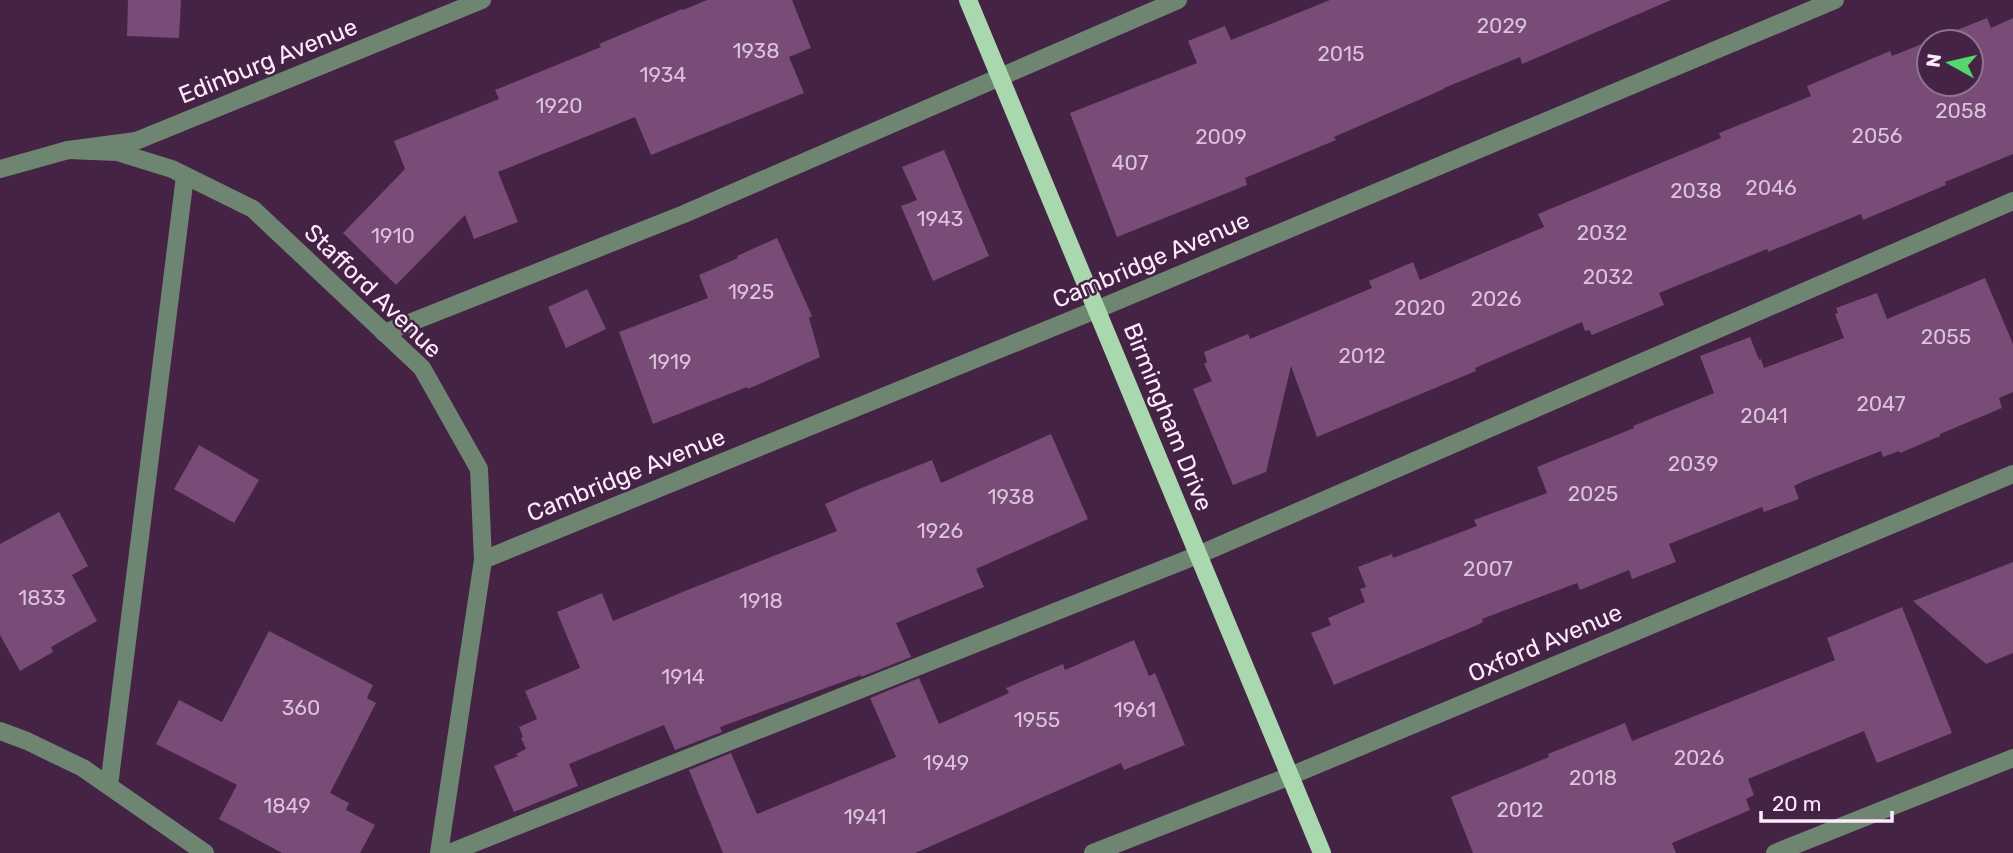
<svg xmlns="http://www.w3.org/2000/svg" width="2013" height="853" viewBox="0 0 2013 853" font-family="Rubik,sans-serif">
  <style>
    .building { fill: #794b77; fill-rule: evenodd }
    .lines { fill: none; stroke-linecap: round; stroke-linejoin: round }
    .minor { stroke: #6e8571; stroke-width: 18 }
    .major { stroke: #a9d8ae; stroke-width: 18 }
    .labels { text-anchor: middle; stroke-width: 5; stroke-linejoin: round; paint-order: stroke }
    .number-label { font-size: 21px; fill: #dcc3db }
    .street-label { font-size: 24px; fill: #fdebfc; stroke: #452345 }
  </style>
  <rect width="100%" height="100%" fill="#452345"/>
  <g class="building">
    <path d="M128 0H181L179 38 127 36Z"/>
    <path d="M707 0H792L811 48 789 57 804 93 651 155 635 117 498 172 518 222 474 239 465 215 396 285 343 233 405 169 394 141 499 99 495 90 601 47 599 44 682 9 683 10Z"/>
    <path d="M1330 0H1671L1522 64 1520 57 1444 88V89L1334 137 1336 140 1245 178 1247 185 1117 237 1070 113 1197 63 1188 41 1225 26 1231 40Z"/>
    <path d="M1987 18 1991 28 2013 18V154L1945 182 1946 185 1863 220 1861 214 1768 252 1767 249 1659 293 1664 305 1592 335 1589 330 1585 331 1582 322 1475 368 1476 371 1317 437 1291 366 1266 472 1233 485 1193 389 1212 381 1204 364 1207 362 1204 352 1248 334 1250 339 1372 288 1369 281 1413 262 1420 280 1544 227 1538 214 1721 138 1719 133 1811 96 1807 86 1890 51 1892 56ZM1929 42H1971V84H1929Z"/>
    <path d="M944 150 989 256 933 281 901 206 917 200 902 167Z"/>
    <path d="M777 238 812 316 809 318 820 357 755 386 747 389V387L653 424 619 332 708 298 699 275 738 258 737 256Z"/>
    <path d="M1985 278 2013 344V392L1999 398 2002 408 1940 434V436L1900 453 1899 451 1883 457 1881 451 1804 481 1794 486 1799 499 1764 512 1762 507 1669 544 1676 562 1632 579 1629 570 1580 590 1577 583 1482 619 1483 622 1475 626 1334 685 1311 633 1331 625 1328 618 1365 602 1360 589 1366 587 1358 567 1392 554 1393 558 1477 526 1474 520 1547 493 1537 467 1634 428 1633 426 1714 393 1700 356 1750 337 1759 360 1761 359 1764 368 1844 338 1835 314 1838 313 1836 308 1877 293 1887 319Z"/>
    <path d="M587 289 606 329 566 348 548 307Z"/>
    <path d="M1051 434 1088 519 976 569 984 587 896 623 911 657 861 677V675L720 727 722 732 675 750 664 725 569 764 578 786 514 812 494 766 518 756 516 754 526 749 521 738 523 737 519 727 537 719 525 691 580 668 557 612 602 593 613 621 685 591 837 531 825 504 859 489 932 460 941 483Z"/>
    <path d="M199 445 259 480 234 523 174 489Z"/>
    <path d="M59 512 88 566 72 575 97 621 51 647 53 652 20 671 0 635V544Z"/>
    <path d="M2013 562V653L1986 664 1913 601Z"/>
    <path d="M1902 607 1952 733 1877 763 1864 731 1748 779 1754 795 1746 799 1750 810 1672 843 1676 853H1473L1451 797 1549 757 1548 754 1625 723 1632 741 1835 660 1827 638Z"/>
    <path d="M269 631 373 685 367 698 376 703 330 793 349 803 346 810 375 825 360 853H282L219 819 237 785 156 744 179 700 222 722Z"/>
    <path d="M1134 640 1149 676 1155 673 1185 745 1124 770 1121 763 915 853H723L689 770 731 753 757 814 896 757 870 698 919 678 939 724 1009 693 1006 688 1063 664 1065 670Z"/>
  </g>
  <g class="lines">
    <g class="minor">
      <path d="M68 150 117 152 172 169 253 209 422 368 479 469 483 560 439 853"/>
      <path d="M0 169 68 150 136 141 482 0"/>
      <path d="M384 333 684 214 1178 0"/>
      <path d="M483 560 1098 309 1835 0"/>
      <path d="M0 731 27 741 83 768 205 853"/>
      <path d="M109 786 185 176"/>
      <path d="M449 853 1198 555 2013 201"/>
      <path d="M1093 853 1290 776 2013 474"/>
      <path d="M1775 853 2013 758"/>
    </g>
    <path class="major" d="M968 0 1322 853"/>
  </g>
  <g class="labels">
    <g class="number-label">
      <text x="1502" y="33">2029</text>
      <text x="756" y="58">1938</text>
      <text x="1341" y="61">2015</text>
      <text x="663" y="82">1934</text>
      <text x="559" y="113">1920</text>
      <text x="1961" y="118">2058</text>
      <text x="1877" y="143">2056</text>
      <text x="1221" y="144">2009</text>
      <text x="1130" y="170">407</text>
      <text x="1771" y="195">2046</text>
      <text x="1696" y="198">2038</text>
      <text x="940" y="226">1943</text>
      <text x="1602" y="240">2032</text>
      <text x="393" y="243">1910</text>
      <text x="1608" y="284">2032</text>
      <text x="751" y="299">1925</text>
      <text x="1496" y="306">2026</text>
      <text x="1420" y="315">2020</text>
      <text x="1946" y="344">2055</text>
      <text x="1362" y="363">2012</text>
      <text x="670" y="369">1919</text>
      <text x="1881" y="411">2047</text>
      <text x="1764" y="423">2041</text>
      <text x="1693" y="471">2039</text>
      <text x="1593" y="501">2025</text>
      <text x="1011" y="504">1938</text>
      <text x="940" y="538">1926</text>
      <text x="1488" y="576">2007</text>
      <text x="42" y="605">1833</text>
      <text x="761" y="608">1918</text>
      <text x="683" y="684">1914</text>
      <text x="301" y="715">360</text>
      <text x="1135" y="717">1961</text>
      <text x="1037" y="727">1955</text>
      <text x="1699" y="765">2026</text>
      <text x="946" y="770">1949</text>
      <text x="1593" y="785">2018</text>
      <text x="287" y="813">1849</text>
      <text x="1520" y="817">2012</text>
      <text x="865" y="824">1941</text>
    </g>
    <g class="street-label">
      <text transform="translate(268 61) rotate(-22)" y="8">Edinburg Avenue</text>
      <text transform="translate(1151 260) rotate(-23)" y="8">Cambridge Avenue</text>
      <text transform="translate(373 291) rotate(44)" y="8">Stafford Avenue</text>
      <text transform="translate(1168 417) rotate(68)" y="8">Birmingham Drive</text>
      <text transform="translate(626 475) rotate(-22)" y="8">Cambridge Avenue</text>
      <text transform="translate(1545 643) rotate(-23)" y="8">Oxford Avenue</text>
    </g>
  </g>
  <g transform="translate(1950 63) rotate(278)"><circle r="33" fill="#452345" stroke="#8f738e" stroke-width="2"/>
  <path d="M0-5L12 26L0 18L-12 26Z" fill="#56d671"/>
  <text y="-10" font-size="19" font-weight="bold" text-anchor="middle" fill="#fdebfc">N</text>
  </g>
  <path d="M1761 811v10h131v-10" fill="none" stroke="#fdebfc" stroke-width="3.5"/>
  <text x="1772" y="811" font-size="21" fill="#fdebfc" stroke="#452345" stroke-width="5" paint-order="stroke">20 m</text>
</svg>
